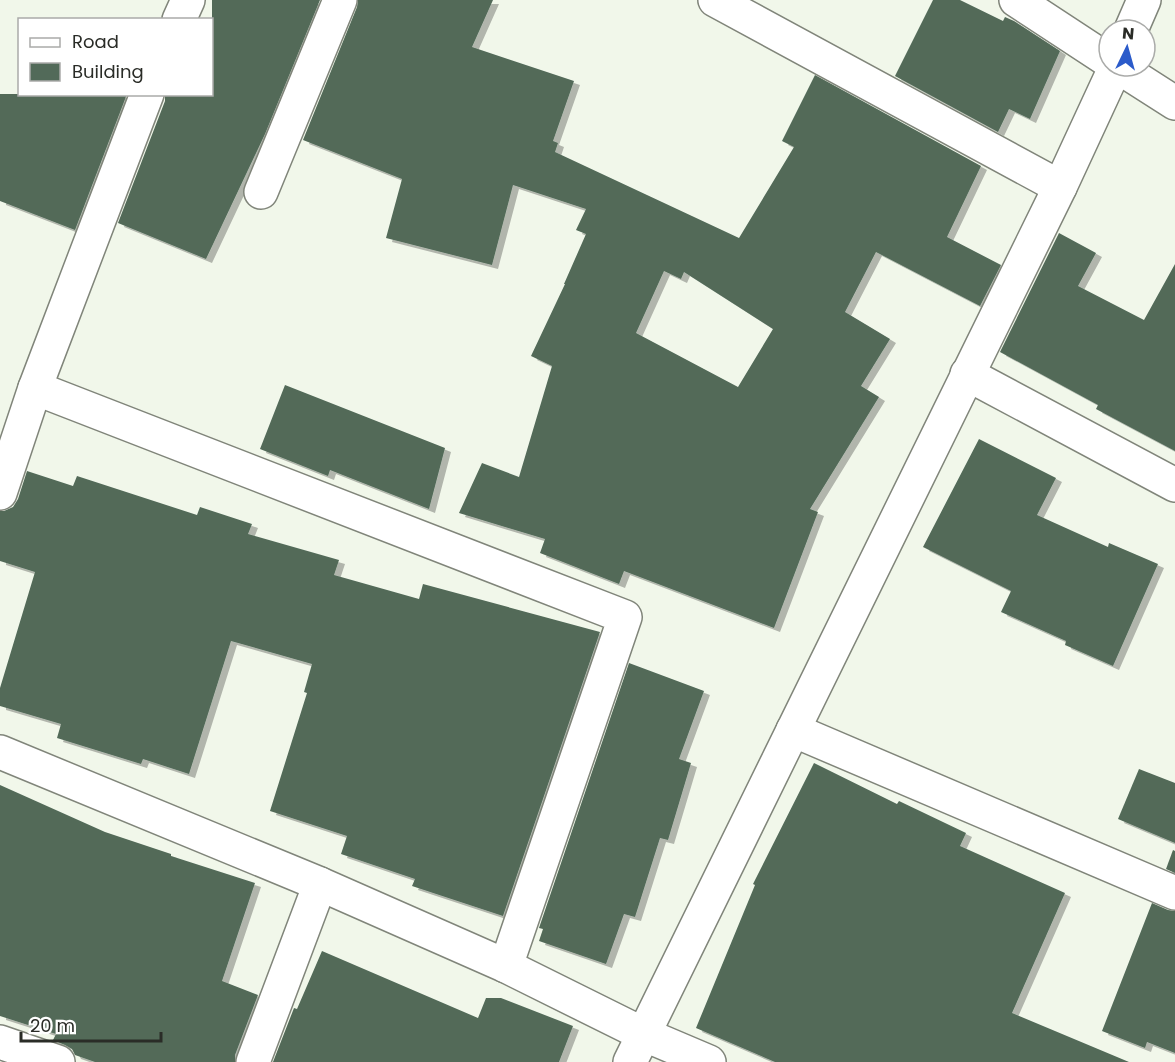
<svg xmlns="http://www.w3.org/2000/svg" width="1175" height="1062" viewBox="0 0 1175 1062" font-family="Poppins,sans-serif">
  <style>
    .building { fill: #526a59; fill-rule: evenodd; filter: url(#shadow) }
    .lines { fill: none; stroke-linecap: round; stroke-linejoin: round }
    .minor-casing { stroke: #80857a; stroke-width: 36 }
    .minor { stroke: #fff; stroke-width: 33 }
  </style>
  <defs>
    <filter id="shadow"><feDropShadow dx="6" dy="4" stdDeviation="0" flood-color="#0004"/></filter>
  </defs>
  <rect width="100%" height="100%" fill="#f1f7ea"/>
  <g class="building">
    <path d="M212 0H320L265 134 206 259 118 223 165 101V94H212Z"/>
    <path d="M358 0H493L472 47 574 81 553 141 558 143 555 152 739 238 794 147 782 141 815 75 981 166 947 237 1001 265 980 306 876 252 845 312 890 339 861 386 879 397 810 509 818 512 774 628 624 571 619 584 540 553 545 539 459 513 482 463 519 477 552 366 531 356 565 284H564L586 234 576 230 586 209 513 185 492 265 386 238 402 179 303 140 357 7ZM664 271 681 279 684 272 773 329 738 387 636 333Z"/>
    <path d="M933 0H960L1003 21 1005 17 1014 21 1060 51 1030 119 1009 109 998 132 895 76Z"/>
    <path d="M0 94H127L75 230 0 201Z"/>
    <path d="M1059 233 1096 253 1078 286 1144 320 1175 264V451L1096 409 1098 405 1000 352Z"/>
    <path d="M285 385 445 448 429 509 330 470 328 476 260 449Z"/>
    <path d="M979 439 1056 478 1037 515 1108 547 1109 543 1158 564 1113 666 1065 645 1066 641 1001 612 1011 591 923 547Z"/>
    <path d="M27 471 73 486 77 476 197 515 200 507 252 524 248 534 339 560 334 575 419 599 423 584 600 632 503 916 412 886 415 879 341 854 347 836 270 811 307 693 304 692 312 664 231 641 189 774 143 759 141 764 57 738 61 724 0 706V688L35 572 0 561V511H4L13 507 18 499Z"/>
    <path d="M629 663 704 691 679 759 691 763 668 840 660 838 635 917 624 914 606 964 539 941 543 929 539 928Z"/>
    <path d="M814 763 897 804 899 801 966 833 960 846 1065 893 1012 1013 1129 1062H775L696 1028 755 885 753 884Z"/>
    <path d="M1139 769 1175 783V843L1118 819Z"/>
    <path d="M0 785 105 832 171 854V856L255 883 222 981 258 995 235 1055V1062H95L75 1055 72 1049 65 1045 53 1040 56 1034 0 1016Z"/>
    <path d="M1173 850 1175 851V873L1166 869Z"/>
    <path d="M1152 903 1168 910 1175 911V1053L1147 1042 1145 1048 1102 1031Z"/>
    <path d="M322 951 478 1018 486 998H501L573 1026 559 1062H273L294 1008 297 1009Z"/>
  </g>
  <g class="lines">
    <g class="minor-casing">
      <g id="minor">
        <path d="M715 0 1060 187"/>
        <path d="M1016 0 1109 61"/>
        <path d="M179 20 188 0"/>
        <path d="M1131 30 1144 0"/>
        <path d="M1117 66 1175 103"/>
        <path d="M261 192 340 0"/>
        <path d="M967 374 1175 485"/>
        <path d="M35 388 625 617 506 966"/>
        <path d="M0 493 35 388 147 94"/>
        <path d="M793 730 1175 893"/>
        <path d="M0 752 320 884 506 966 643 1034 709 1062"/>
        <path d="M0 1042 58 1062"/>
        <path d="M253 1062 320 884"/>
        <path d="M630 1062 1060 187 1116 66"/>
      </g>
    </g>
    <use href="#minor" class="minor"/>
  </g>
  <rect x="18" y="18" width="195" height="78" fill="#ffffff" stroke="#aaaba9" stroke-width="1.5"/>
  <rect x="30" y="38" width="30" height="9" fill="#ffffff" stroke="#aaaba9" stroke-width="1.5"/>
  <text x="72" y="48" font-size="18" fill="#2a2c27">Road</text>
  <rect x="30" y="63" width="30" height="18" fill="#526a59" stroke="#aaaba9" stroke-width="1.5"/>
  <text x="72" y="78" font-size="18" fill="#2a2c27">Building</text>
  <g transform="translate(1127 48) rotate(5)"><circle r="28" fill="#ffffff" stroke="#aaaba9" stroke-width="1.5"/>
  <path d="M0-4.5L10 22L0 15L-10 22Z" fill="#2b5bca"/>
  <text y="-9" font-size="16" font-weight="bold" text-anchor="middle" fill="#2a2c27">N</text>
  </g>
  <path d="M21 1032v9h140v-9" fill="none" stroke="#2a2c27" stroke-width="3"/>
  <text x="30" y="1032" font-size="18" fill="#2a2c27" stroke="#ffffff" stroke-width="4.5" paint-order="stroke">20 m</text>
</svg>
